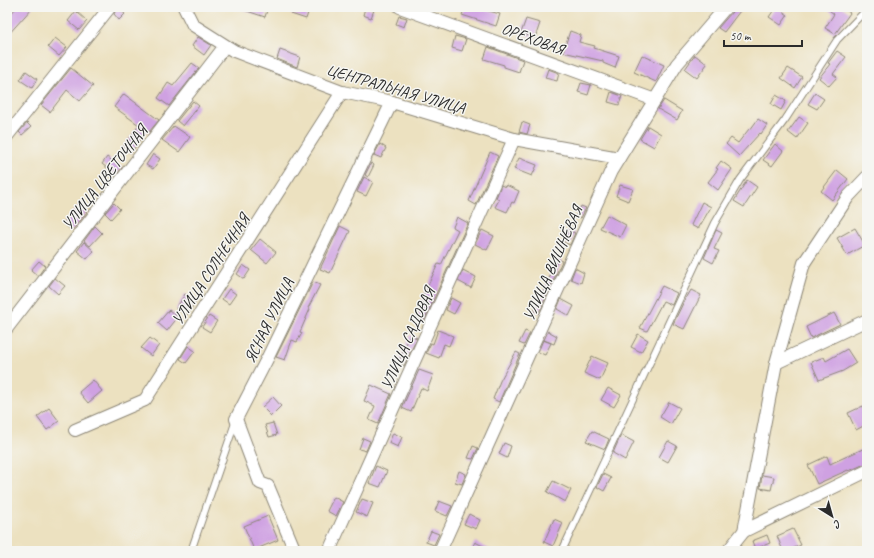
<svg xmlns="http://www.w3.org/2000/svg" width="874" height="558" viewBox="0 0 874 558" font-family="Caveat,sans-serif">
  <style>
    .building { fill: #cfa1e2 }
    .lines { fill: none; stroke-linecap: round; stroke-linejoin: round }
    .service-casing { stroke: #8c8676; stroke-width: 8 }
    .minor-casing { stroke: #8c8676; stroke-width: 14 }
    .service { stroke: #fff; stroke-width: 6 }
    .minor { stroke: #fff; stroke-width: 12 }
    .labels { text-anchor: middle; stroke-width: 3; stroke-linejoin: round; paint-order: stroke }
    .street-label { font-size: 16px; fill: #2b2b2b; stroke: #f6f6f2 }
  </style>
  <rect width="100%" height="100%" fill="#f6f6f2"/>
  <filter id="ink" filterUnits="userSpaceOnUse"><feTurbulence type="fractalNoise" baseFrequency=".025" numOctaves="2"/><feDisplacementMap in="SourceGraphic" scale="8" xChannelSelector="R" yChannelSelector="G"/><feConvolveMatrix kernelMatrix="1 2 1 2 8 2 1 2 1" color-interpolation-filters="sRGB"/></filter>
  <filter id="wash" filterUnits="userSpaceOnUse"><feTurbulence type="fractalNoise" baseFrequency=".012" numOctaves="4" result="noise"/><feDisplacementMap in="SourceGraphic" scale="16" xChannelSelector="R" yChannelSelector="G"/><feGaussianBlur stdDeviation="0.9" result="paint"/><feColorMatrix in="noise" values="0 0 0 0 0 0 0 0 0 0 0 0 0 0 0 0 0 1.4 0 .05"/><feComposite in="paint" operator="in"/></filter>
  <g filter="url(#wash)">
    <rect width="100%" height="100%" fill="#ece1c0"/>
    <g id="blocks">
      <g class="building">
        <path d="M17 7H33L7 36V18Z"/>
        <path d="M117 7 125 14 119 20 114 14Z"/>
        <path d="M241 7H268L265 17 241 9Z"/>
        <path d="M293 7H310L306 19 291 14Z"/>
        <path d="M465 7H474L500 14 496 26 462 15Z"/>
        <path d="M733 7H743L724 32 718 28 732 12Z"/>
        <path d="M776 7 788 15 781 25 769 17Z"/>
        <path d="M825 7H842L850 13 835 34 825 28 834 14Z"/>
        <path d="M365 8 374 10 371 18 363 15Z"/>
        <path d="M76 11 87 21 79 30 68 21Z"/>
        <path d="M399 16 407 18 404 27 396 24Z"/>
        <path d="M526 19 540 23 535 38 521 33Z"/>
        <path d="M570 31 581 35 579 42 595 46 594 48 619 56 615 68 603 63V61L563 52Z"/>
        <path d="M455 36 466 39 462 51 452 48Z"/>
        <path d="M198 37 211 45 204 55 192 46Z"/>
        <path d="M55 38 67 47 59 56 48 47Z"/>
        <path d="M488 47 523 60 519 72 504 67V65L484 59Z"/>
        <path d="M280 50 300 57 297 67 277 59Z"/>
        <path d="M837 51 846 57 833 74 837 77 829 86 819 78 830 64 828 63Z"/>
        <path d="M642 55 664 65 656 82 634 72Z"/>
        <path d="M695 55 707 64 697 78 685 69Z"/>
        <path d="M192 63 199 68 169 106 158 98 168 83 173 86Z"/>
        <path d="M71 68 93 86 80 101 67 90 50 112 41 105Z"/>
        <path d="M788 68 802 77 795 88 781 78Z"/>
        <path d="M548 69 559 73 557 81 545 78Z"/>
        <path d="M26 71 37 79 32 88 20 80Z"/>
        <path d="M581 83 591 85 588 95 578 92Z"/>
        <path d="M611 92 622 96 619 105 608 102Z"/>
        <path d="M815 93 824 99 817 109 808 104Z"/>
        <path d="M124 94 159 120 149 132 146 131 131 153 123 148 139 125 114 107Z"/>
        <path d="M776 95 786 101 781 110 771 104Z"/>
        <path d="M664 100 682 111 677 120 658 109Z"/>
        <path d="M193 101 199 106 183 126 177 121Z"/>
        <path d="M799 117 808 123 797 139 788 132Z"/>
        <path d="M758 119 767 125 761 134 760 133 739 156 726 144 731 138 738 143 749 129 750 130Z"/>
        <path d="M522 122 530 125 527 134 519 132Z"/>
        <path d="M27 123 31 127 22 135 19 132Z"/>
        <path d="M174 126 190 137 179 152 162 140Z"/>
        <path d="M648 126 661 134 654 147 640 139Z"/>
        <path d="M380 144 386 148 381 158 374 155Z"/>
        <path d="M775 144 783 151 772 166 763 160Z"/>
        <path d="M490 152 498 156 476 205 469 201Z"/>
        <path d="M153 154 160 159 153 169 146 165Z"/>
        <path d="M107 157 122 168 116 175 102 164Z"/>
        <path d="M519 158 537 165 532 176 514 169Z"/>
        <path d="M721 161 732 169 718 190 708 182 718 169 716 168Z"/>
        <path d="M371 163 374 165 368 177 365 175Z"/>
        <path d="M837 170 848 179 832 200 821 191Z"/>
        <path d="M364 177 373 182 366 196 357 192Z"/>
        <path d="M747 180 757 187 744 207 734 201Z"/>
        <path d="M501 185 505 187 506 185 519 191 514 203 512 202 507 212 495 207 499 200 496 198Z"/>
        <path d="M620 185 633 189 628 201 616 196Z"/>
        <path d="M702 202 711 207 698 229 691 225Z"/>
        <path d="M114 203 120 209 111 219 105 213Z"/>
        <path d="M79 205 87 212 72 231 63 223Z"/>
        <path d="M581 206 586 208 581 218 576 216Z"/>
        <path d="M607 215 626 225 620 237 600 228Z"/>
        <path d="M457 217 468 223 424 321 416 318 424 302 421 300 438 264 441 265 458 230 453 227Z"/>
        <path d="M95 226 102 233 90 246 84 241Z"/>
        <path d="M340 226 350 231 330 273 320 269Z"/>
        <path d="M855 228 865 245 847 255 837 238Z"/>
        <path d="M482 230 494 236 487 250 475 244Z"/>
        <path d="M568 230 575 233 570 245 563 242Z"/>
        <path d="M716 230 722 233 714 249 719 251 713 263 704 258Z"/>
        <path d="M260 239 276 252 267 263 251 250Z"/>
        <path d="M84 242 94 251 87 259 77 251Z"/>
        <path d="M558 259 562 261 539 313 534 311Z"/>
        <path d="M39 261 45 266 38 276 31 270Z"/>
        <path d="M243 265 250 270 244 279 237 274Z"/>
        <path d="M575 268 584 273 581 283 571 279Z"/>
        <path d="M463 270 476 277 471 288 458 281Z"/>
        <path d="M55 278 65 286 58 294 49 286Z"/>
        <path d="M313 282 320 285 308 308 310 309 300 332 302 333 297 342 292 340 285 360 276 357Z"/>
        <path d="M662 286 677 293 672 305 663 301 647 331 640 328Z"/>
        <path d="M229 289 236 294 229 304 222 299Z"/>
        <path d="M691 290 701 295 684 329 673 324 686 297H687Z"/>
        <path d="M185 294 196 301 187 315 176 309Z"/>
        <path d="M451 298 460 303 454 314 446 310Z"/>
        <path d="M561 299 574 306 569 316 557 309Z"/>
        <path d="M169 310 178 317 167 331 158 323Z"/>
        <path d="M834 313 840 324 811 338 806 327Z"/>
        <path d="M209 316 217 321 210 332 202 327Z"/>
        <path d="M438 330 453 336 449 346 444 344 439 358 426 353 431 343 433 344Z"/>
        <path d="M525 331 530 333 524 345 519 343Z"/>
        <path d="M548 331 557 336 554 344 544 340Z"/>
        <path d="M638 334 648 340 641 352 631 347Z"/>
        <path d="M410 335 417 338 404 366 398 363Z"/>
        <path d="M150 338 159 345 151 356 141 348Z"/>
        <path d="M543 340 551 343 545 355 538 352Z"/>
        <path d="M188 346 195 351 186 363 180 359Z"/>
        <path d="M847 349 856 363 843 371 819 380 811 362 824 357 826 361Z"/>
        <path d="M516 352 520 354 499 402 493 399 500 381Z"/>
        <path d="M592 356 608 363 600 380 584 373Z"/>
        <path d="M419 370 433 375 427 391 421 388 411 412 402 408Z"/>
        <path d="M93 380 102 391 88 403 79 392Z"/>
        <path d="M371 385 391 394 378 424 369 420 375 406 364 401Z"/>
        <path d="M608 388 621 395 614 407 601 400Z"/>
        <path d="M273 397 281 406 271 416 262 407Z"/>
        <path d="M669 402 680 408 671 424 660 417Z"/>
        <path d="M863 406 867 413V424L856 430 848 413Z"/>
        <path d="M49 408 59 421 47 430 37 417Z"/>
        <path d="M273 423 277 435 269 437 265 425Z"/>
        <path d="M592 431 609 439 605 449 586 441Z"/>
        <path d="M393 433 402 437 398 447 389 443Z"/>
        <path d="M621 435 634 442 625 460 613 453Z"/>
        <path d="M363 438 370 441 366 451 359 449Z"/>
        <path d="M668 441 677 446 668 462 659 457Z"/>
        <path d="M504 443 511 446 507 458 499 454Z"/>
        <path d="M473 446 478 448 473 459 468 458Z"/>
        <path d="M867 447V463L849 471 848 470 817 484 808 465 827 456 830 464Z"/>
        <path d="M376 466 387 471 380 487 369 483Z"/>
        <path d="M459 471 466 474 462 484 455 482Z"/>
        <path d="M603 474 611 478 604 491 597 487Z"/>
        <path d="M762 475 774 477 771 490 760 488Z"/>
        <path d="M553 481 571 490 565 502 547 492Z"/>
        <path d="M334 497 343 502 336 516 327 511Z"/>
        <path d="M362 499 373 503 367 517 356 512Z"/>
        <path d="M439 501 452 506 447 516 435 511Z"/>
        <path d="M469 514 480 520 476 529 464 524Z"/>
        <path d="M268 516 278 540 254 550 244 526Z"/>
        <path d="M554 519 563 523 553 546 544 542Z"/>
        <path d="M793 529 801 545 787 551H783L777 536Z"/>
        <path d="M431 531 439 534 434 545 426 542Z"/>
        <path d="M767 535 770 543 755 549 752 541Z"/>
        <path d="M475 542 493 551H470Z"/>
      </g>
    </g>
  </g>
  <g filter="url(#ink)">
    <use href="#blocks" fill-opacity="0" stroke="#8c8676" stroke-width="1"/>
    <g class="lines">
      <g class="service-casing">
        <g id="service">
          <path d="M191 551 236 420"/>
          <path d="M562 551 715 223 740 180 785 120 837 40 867 9"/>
        </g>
      </g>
      <g class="minor-casing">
        <g id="minor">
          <path d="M184 7 193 25 234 51 342 92 392 102 514 139 619 158"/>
          <path d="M400 7 655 100"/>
          <path d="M7 136 110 7"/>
          <path d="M7 328 225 46"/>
          <path d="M776 363 867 320"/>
          <path d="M75 430 145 400 342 92"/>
          <path d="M744 531 867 471"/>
          <path d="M295 551 268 486 260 483 236 419 267 359 392 102"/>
          <path d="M329 551 514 139"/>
          <path d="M440 551 611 171 677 64 726 7"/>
          <path d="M728 551 744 531 776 363 804 263 848 197 867 177"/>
        </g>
      </g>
      <use href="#service" class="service"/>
      <use href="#minor" class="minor"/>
    </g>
  </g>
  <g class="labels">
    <g class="street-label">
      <text transform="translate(533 38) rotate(20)" y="6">ОРЕХОВАЯ</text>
      <text transform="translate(396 88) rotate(16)" y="6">ЦЕНТРАЛЬНАЯ УЛИЦА</text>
      <text transform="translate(104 177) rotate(-52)" y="6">УЛИЦА ЦВЕТОЧНАЯ</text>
      <text transform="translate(552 263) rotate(-66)" y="6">УЛИЦА ВИШНЁВАЯ</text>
      <text transform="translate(210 269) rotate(-57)" y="6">УЛИЦА СОЛНЕЧНАЯ</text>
      <text transform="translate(268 320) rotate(-64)" y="6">ЯСНАЯ УЛИЦА</text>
      <text transform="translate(407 338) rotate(-66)" y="6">УЛИЦА САДОВАЯ</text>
    </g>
  </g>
  <rect width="874" height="558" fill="none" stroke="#f6f6f2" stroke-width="24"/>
  <g transform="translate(832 516) rotate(143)" stroke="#f6f6f2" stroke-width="3" paint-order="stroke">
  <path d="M0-3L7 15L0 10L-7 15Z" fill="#2b2b2b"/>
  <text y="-6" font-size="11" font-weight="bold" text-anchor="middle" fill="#2b2b2b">С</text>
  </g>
  <path d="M724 40v6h78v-6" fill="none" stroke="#2b2b2b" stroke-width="2"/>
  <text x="730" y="40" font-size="12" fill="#2b2b2b" stroke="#f6f6f2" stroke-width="3" paint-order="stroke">50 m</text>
</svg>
